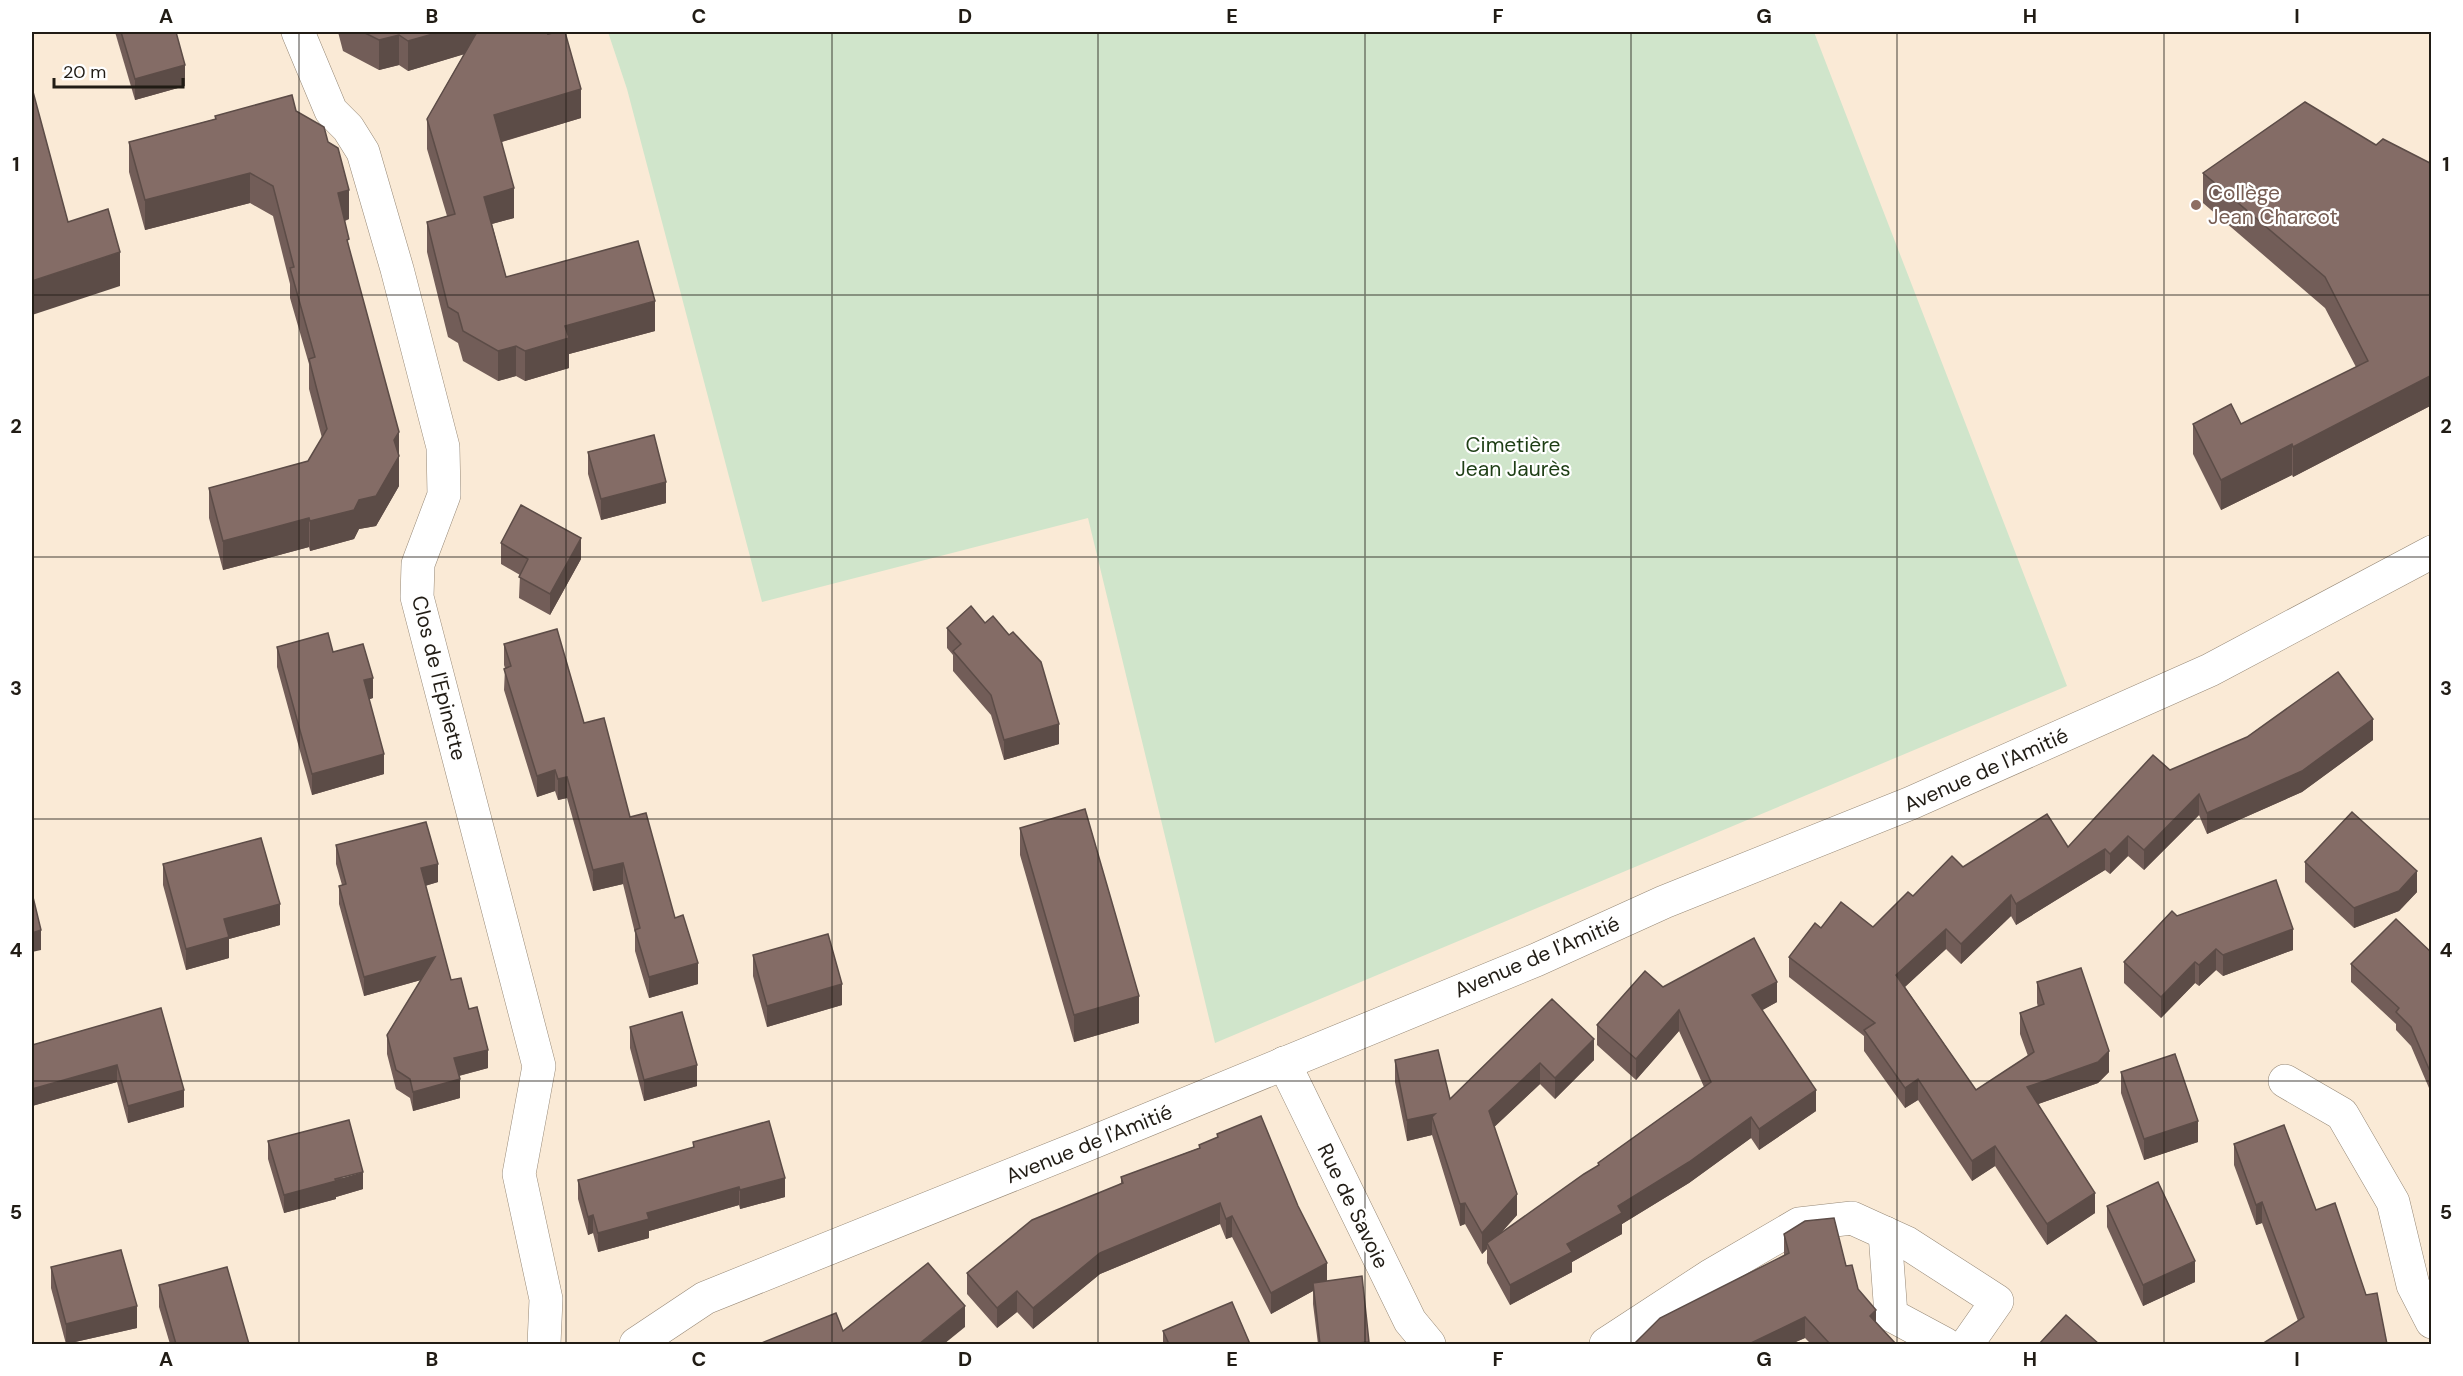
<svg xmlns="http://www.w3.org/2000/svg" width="2463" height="1376" viewBox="0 0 2463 1376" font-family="'DM Sans',sans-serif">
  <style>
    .green { fill: #d0e5cb }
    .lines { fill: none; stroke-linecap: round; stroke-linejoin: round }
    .minor-casing { stroke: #968876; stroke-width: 34 }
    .minor { stroke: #fff; stroke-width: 33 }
    .wall { fill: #725d58 }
    .shaded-wall { fill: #5c4c47 }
    .building { fill: #846c66; stroke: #5c4c47; stroke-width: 1.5 }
    .grid { fill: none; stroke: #211c15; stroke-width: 1.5; stroke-opacity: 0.55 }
    .education-dot { fill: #8d6e63; stroke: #fff; stroke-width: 2 }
    .labels { text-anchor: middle; stroke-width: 4.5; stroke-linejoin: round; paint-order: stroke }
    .education-label { font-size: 21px; fill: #785e54; stroke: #fff; text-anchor: start }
    .park-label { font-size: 21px; fill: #1e3e15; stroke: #fff }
    .street-label { font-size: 21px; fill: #211c15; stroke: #fff }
    .neatline { fill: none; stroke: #211c15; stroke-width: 2 }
    .grid-label { font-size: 20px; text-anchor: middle; font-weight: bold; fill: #211c15 }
  </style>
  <rect width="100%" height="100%" fill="#faead6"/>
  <path class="green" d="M608 32H1814L2067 686 1215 1043 1088 518 762 602 627 89Z"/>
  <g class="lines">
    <g class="minor-casing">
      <g id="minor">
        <path d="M298 32 331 111 348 128 363 152 397 269 443 447 444 495 418 564 417 597 539 1066 519 1174 546 1299 544 1344"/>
        <path d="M1284 1063 1410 1321 1429 1344"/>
        <path d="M2285 1081 2342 1114 2393 1202 2413 1285 2432 1322"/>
        <path d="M1885 1233 1891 1315 1945 1344"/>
        <path d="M636 1344 705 1298 1086 1145 1536 960 1664 902 1911 803 2210 670 2432 552"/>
        <path d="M1606 1344 1710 1276 1799 1224 1852 1218 1907 1243 1997 1301 1967 1344"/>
      </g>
    </g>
    <use href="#minor" class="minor"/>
  </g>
  <g class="wall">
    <path d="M115 32H176L185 86 135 100Z"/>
    <path d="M338 32H548L581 118 502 142 514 218 492 224 506 277 655 331 569 354V368L525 381 516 376 498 381 463 361 458 343 448 337 427 252V222L447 216 427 149V119L464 54 408 71 399 65 379 70 343 51Z"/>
    <path d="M296 111 328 142 349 219 345 221 349 249 399 432V486L376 526 359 529 354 539 310 551 309 547 223 570 209 518V488L308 461 322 438 309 389V364L290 298V284L273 216 250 203 145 230 129 172V142L215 119V116Z"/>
    <path d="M2376 145 2432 164V405L2293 477 2292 475 2221 510 2193 454V424H2241L2356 367 2325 308 2203 203V173Z"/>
    <path d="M588 452 666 503 601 520 588 474Z"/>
    <path d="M501 543 581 559 550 615 519 598 520 575 501 564Z"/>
    <path d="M947 628 1059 744 1004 760 991 715 953 671V655L947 648Z"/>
    <path d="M504 644 584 723 630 817 675 918 698 984 649 998 635 951V933L623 884 593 891 567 798 558 800 555 791 537 797 504 690 505 668 504 665Z"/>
    <path d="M277 647 333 652 373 698 369 699 384 774 312 795 277 667Z"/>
    <path d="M2373 740 2302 792 2207 834 2199 815 2144 870 2128 856 2110 874 2105 870 2016 925 2011 916 1961 964 1946 949 1905 987 1976 1090 2028 1056 2020 1034V1013L2038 1007 2037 1003V982L2109 1072 2098 1083 2038 1104 2095 1213 2047 1245 1995 1166 1972 1181 1918 1100 1905 1108 1864 1051V1036L1789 977V957L1821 928 1873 927 1913 896 1963 867 2068 847 2170 770Z"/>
    <path d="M1020 828 1139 1023 1074 1042 1020 855Z"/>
    <path d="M336 845 438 882 425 886 451 980 469 1009 488 1068 459 1076 460 1098 413 1111 410 1098 396 1089 387 1054V1035L421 980 364 996 339 904V886L342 885 336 864Z"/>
    <path d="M2305 862 2417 892 2399 911 2354 928 2305 882Z"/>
    <path d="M163 864 280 925 229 939V958L186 970 163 885Z"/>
    <path d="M2177 916 2293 950 2223 976 2216 970 2199 986 2195 983 2161 1018 2124 983V962Z"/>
    <path d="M2432 953V1095L2411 1046 2396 1030V1024L2351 982V964Z"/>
    <path d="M753 955 842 1005 767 1027 753 976Z"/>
    <path d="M1663 987 1777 1002 1762 1010 1816 1111 1759 1150 1751 1138 1689 1183 1622 1224V1234L1572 1262V1272L1510 1305 1487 1263V1249L1482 1254 1465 1224 1460 1226 1432 1135 1407 1141 1395 1082V1060L1450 1099 1552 999 1594 1060 1555 1099 1540 1084 1494 1127 1517 1215 1501 1233 1598 1166V1163L1704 1087 1679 1031 1636 1080 1597 1045V1025Z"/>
    <path d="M161 1008 184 1107 128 1123 117 1082 32 1106Z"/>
    <path d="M630 1027 697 1086 644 1101 630 1048Z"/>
    <path d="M2121 1072 2198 1142 2144 1160 2121 1093Z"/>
    <path d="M1217 1134 1327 1281 1362 1276 1369 1344H1318L1313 1304V1291L1271 1314 1232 1237 1226 1239 1220 1224 1100 1274 1033 1329 1017 1312 997 1328 967 1294V1273L1121 1183V1177L1199 1148V1145L1217 1138Z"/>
    <path d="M268 1141 363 1189 336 1197V1199L284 1213 268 1159Z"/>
    <path d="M693 1142 785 1197 740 1209 739 1205 649 1231V1238L598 1252 593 1233 588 1235 578 1199V1180L693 1148Z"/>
    <path d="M2234 1144 2316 1210 2366 1295 2298 1321 2262 1223 2256 1225 2234 1165Z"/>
    <path d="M2107 1206 2195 1282 2143 1306 2107 1227Z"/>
    <path d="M1784 1234 1846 1266 1876 1323 1896 1344H1811L1805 1338 1791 1344H1635V1343L1784 1255Z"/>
    <path d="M51 1267 137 1328 66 1344 51 1288Z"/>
    <path d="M159 1285 249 1344H170L159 1307Z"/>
    <path d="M1163 1331 1250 1344H1163Z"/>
  </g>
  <g class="shaded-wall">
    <path d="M440 32H485V48L408 71V41Z"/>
    <path d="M399 35V65L379 70V40Z"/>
    <path d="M185 65V86L135 100V79Z"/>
    <path d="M581 89V118L494 144V115Z"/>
    <path d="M250 173V203L145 230V200Z"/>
    <path d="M514 188V218L484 226V197Z"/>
    <path d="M349 190V219L338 222V193Z"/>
    <path d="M120 252V286L32 315V281Z"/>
    <path d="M655 301V331L569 354V368L525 381V351L565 326Z"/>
    <path d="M516 346V376L498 381V351Z"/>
    <path d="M2432 375V405L2293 477V447Z"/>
    <path d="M399 432V486L376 526 359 529 354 539 310 551V521L394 440Z"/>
    <path d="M2292 444V475L2221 510V480Z"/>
    <path d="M666 482V503L601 520V499Z"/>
    <path d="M309 518V547L223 570V541Z"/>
    <path d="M581 538V559L550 615V594Z"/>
    <path d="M373 678V698L364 701V680Z"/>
    <path d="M2373 719V740L2302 792 2207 834V813Z"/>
    <path d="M1059 724V744L1004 760V740Z"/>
    <path d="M384 754V774L312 795V774Z"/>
    <path d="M555 770V791L537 797V776Z"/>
    <path d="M567 777V798L558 800V779Z"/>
    <path d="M2199 794V815L2144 870V850Z"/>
    <path d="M2128 836V856L2110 874V854Z"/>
    <path d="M2105 849V870L2016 925V904Z"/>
    <path d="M623 863V884L593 891V870Z"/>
    <path d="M438 864V882L421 887V868Z"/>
    <path d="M2417 871V892L2399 911 2354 928V908Z"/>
    <path d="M2011 895V916L1961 964V944Z"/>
    <path d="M280 904V925L229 939V958L186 970V949L224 919Z"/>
    <path d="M1946 929V949L1896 995V975Z"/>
    <path d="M2293 929V950L2223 976V955Z"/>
    <path d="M41 930V950L32 952V933Z"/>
    <path d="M2216 949V970L2199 986V965Z"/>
    <path d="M435 957V976L364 996V977Z"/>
    <path d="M2195 962V983L2161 1018V997Z"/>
    <path d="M698 963V984L649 998V977Z"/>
    <path d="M1777 982V1002L1752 1016V995Z"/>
    <path d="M842 984V1005L767 1027V1006Z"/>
    <path d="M1139 996V1023L1074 1042V1015Z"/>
    <path d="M1679 1010V1031L1636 1080V1059Z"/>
    <path d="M1594 1039V1060L1555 1099V1078Z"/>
    <path d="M488 1050V1068L454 1077V1058Z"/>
    <path d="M2109 1051V1072L2098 1083 2027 1108V1087Z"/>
    <path d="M1540 1063V1084L1489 1132V1111Z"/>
    <path d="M117 1065V1082L32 1106V1089Z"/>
    <path d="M697 1065V1086L644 1101V1080Z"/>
    <path d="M460 1079V1098L413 1111V1092Z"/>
    <path d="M1918 1079V1100L1905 1108V1088Z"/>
    <path d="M184 1090V1107L128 1123V1106Z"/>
    <path d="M1816 1090V1111L1759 1150V1129Z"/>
    <path d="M1435 1114 1432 1117V1135L1407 1141V1120Z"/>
    <path d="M1751 1117V1138L1689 1183 1622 1224V1234L1572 1262V1272L1510 1305V1285L1618 1206Z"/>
    <path d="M2198 1121V1142L2144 1160V1139Z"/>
    <path d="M1995 1146V1166L1972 1181V1161Z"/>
    <path d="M363 1172V1189L336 1197V1199L284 1213V1195Z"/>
    <path d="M785 1178V1197L740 1209V1190Z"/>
    <path d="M739 1187V1205L649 1231V1238L598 1252V1233L647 1213Z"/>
    <path d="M2095 1193V1213L2047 1245V1224Z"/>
    <path d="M1517 1194V1215L1489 1246 1487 1243V1249L1482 1254V1233Z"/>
    <path d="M2262 1202V1223L2256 1225V1205Z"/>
    <path d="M1220 1203V1224L1100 1274 1033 1329V1308L1100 1253Z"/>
    <path d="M1465 1203V1224L1460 1226V1204Z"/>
    <path d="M593 1215V1233L588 1235V1217Z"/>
    <path d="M1232 1216V1237L1226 1239V1219Z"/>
    <path d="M2195 1261V1282L2143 1306V1285Z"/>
    <path d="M1327 1263V1284L1313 1283V1291L1271 1314V1293Z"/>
    <path d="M1017 1291V1312L997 1328V1308Z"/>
    <path d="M137 1306V1328L66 1344V1324Z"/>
    <path d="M965 1306V1327L944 1344H919Z"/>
    <path d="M1876 1310V1330L1870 1316Z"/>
    <path d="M1805 1317V1338L1791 1344H1749Z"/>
  </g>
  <g class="building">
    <path d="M121 32H176L185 65 135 79Z"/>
    <path d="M363 32H440L408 41 399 35 379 40Z"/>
    <path d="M477 32H548V34L557 32H565L581 89 494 115 514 188 484 197 506 277 638 241 655 301 565 326 569 338 525 351 516 346 498 351 463 331 458 313 448 307 427 222 455 214 427 119Z"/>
    <path d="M32 88 68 222 108 209 120 252 32 281Z"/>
    <path d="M292 95 296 111 324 127 328 142 338 148 349 190 338 193 349 239 347 240 399 432 394 440 399 456 376 496 359 500 354 510 310 521 309 518 223 541 209 488 308 461 327 429 309 359 315 357 290 268 294 267 273 186 250 173 145 200 129 142 216 119 215 116Z"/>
    <path d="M2305 102 2376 145 2383 139 2432 164V375L2293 447 2292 444 2221 480 2193 424 2231 404 2241 424 2368 361 2325 277 2203 173Z"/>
    <path d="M654 435 666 482 601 499 588 452Z"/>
    <path d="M521 505 581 538 550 594 519 577 528 559 501 543Z"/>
    <path d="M971 606 985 623 993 616 1009 635 1013 632 1041 662 1059 724 1004 740 991 695 953 651 961 644 947 628Z"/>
    <path d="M557 629 584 723 604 718 630 817 646 813 675 918 683 915 698 963 649 977 635 930 640 928 623 863 593 870 567 777 558 779 555 770 537 776 504 669 511 666 504 644Z"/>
    <path d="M328 633 333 652 363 644 373 678 364 680 384 754 312 774 277 647Z"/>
    <path d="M2338 672 2373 719 2302 771 2207 813 2199 794 2144 850 2128 836 2110 854 2105 849 2016 904 2011 895 1961 944 1946 929 1896 975 1976 1090 2034 1052 2020 1013 2044 1004 2037 982 2081 968 2109 1051 2098 1062 2027 1087 2095 1193 2047 1224 1995 1146 1972 1161 1918 1079 1905 1088 1864 1030 1875 1023 1789 957 1815 923 1821 928 1841 902 1873 927 1908 892 1913 896 1952 856 1963 867 2047 814 2068 847 2153 755 2170 770 2247 737Z"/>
    <path d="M1085 809 1139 996 1074 1015 1020 828Z"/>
    <path d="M2352 812 2417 871 2399 891 2354 908 2305 862Z"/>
    <path d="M426 822 438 864 421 868 451 980 461 978 469 1009 477 1007 488 1050 454 1058 460 1079 413 1092 410 1079 396 1070 387 1035 435 957 364 977 339 886 346 884 336 845Z"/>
    <path d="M261 838 280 904 224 919 229 937 186 949 163 864Z"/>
    <path d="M2276 880 2293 929 2223 955 2216 949 2199 965 2195 962 2161 997 2124 962 2172 911 2177 916Z"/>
    <path d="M32 893 41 930 32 933Z"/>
    <path d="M2396 919 2432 953V1076L2411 1027 2396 1012 2399 1008 2351 964Z"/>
    <path d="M828 934 842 984 767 1006 753 955Z"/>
    <path d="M1754 938 1777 982 1752 995 1816 1090 1759 1129 1751 1117 1689 1162 1618 1206 1622 1213 1567 1244 1572 1252 1510 1285 1487 1243 1584 1174 1599 1165 1598 1163 1711 1082 1679 1010 1636 1059 1597 1025 1645 971 1663 987Z"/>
    <path d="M1552 999 1594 1039 1555 1078 1540 1063 1489 1111 1517 1194 1482 1233 1465 1203 1460 1204 1432 1117 1435 1114 1407 1120 1395 1060 1438 1050 1450 1099Z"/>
    <path d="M161 1008 184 1090 128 1106 117 1065 32 1089V1045Z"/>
    <path d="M682 1012 697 1065 644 1080 630 1027Z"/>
    <path d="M2175 1054 2198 1121 2144 1139 2121 1072Z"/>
    <path d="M1261 1116 1298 1206 1327 1263 1271 1293 1232 1216 1226 1219 1220 1203 1100 1253 1033 1308 1017 1291 997 1308 967 1273 1032 1220 1123 1183 1121 1177 1200 1148 1199 1145 1218 1137 1217 1134Z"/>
    <path d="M349 1120 363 1172 335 1179 336 1181 284 1195 268 1141Z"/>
    <path d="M769 1121 785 1178 740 1190 739 1187 647 1213 649 1219 598 1233 593 1215 588 1217 578 1180 694 1147 693 1142Z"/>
    <path d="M2284 1125 2316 1210 2335 1203 2366 1295 2377 1293 2387 1344H2262L2304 1317 2262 1202 2256 1205 2234 1144Z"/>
    <path d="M2158 1182 2195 1261 2143 1285 2107 1206Z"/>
    <path d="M1834 1218 1846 1266 1852 1265 1858 1289 1876 1310 1870 1316 1896 1344H1830L1805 1317 1749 1344H1637L1635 1343 1660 1318 1789 1253 1784 1234 1805 1221Z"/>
    <path d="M121 1250 137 1306 66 1324 51 1267Z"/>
    <path d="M928 1263 965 1306 919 1344H759L836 1313 843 1331Z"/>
    <path d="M227 1267 249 1344H176L159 1285Z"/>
    <path d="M1362 1276 1369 1342 1347 1344H1320L1313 1283Z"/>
    <path d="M1232 1302 1250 1344H1169L1163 1331Z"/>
    <path d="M2066 1315 2099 1344H2039Z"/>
  </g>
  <path class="grid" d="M299 32V1344M566 32V1344M832 32V1344M1098 32V1344M1365 32V1344M1631 32V1344M1897 32V1344M2164 32V1344M32 295H2432M32 557H2432M32 819H2432M32 1081H2432"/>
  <circle class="education-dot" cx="2196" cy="205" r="6"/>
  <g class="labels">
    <g class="education-label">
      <text x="2208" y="200">Collège<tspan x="2208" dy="24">Jean Charcot</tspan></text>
    </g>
    <g class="park-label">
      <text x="1513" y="452">Cimetière<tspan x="1513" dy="24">Jean Jaurès</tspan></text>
    </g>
    <g class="street-label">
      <text transform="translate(439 678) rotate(76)" y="7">Clos de l'Epinette</text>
      <text transform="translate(1986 770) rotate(-24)" y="7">Avenue de l'Amitié</text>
      <text transform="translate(1537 957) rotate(-23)" y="7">Avenue de l'Amitié</text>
      <text transform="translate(1089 1144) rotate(-22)" y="7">Avenue de l'Amitié</text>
      <text transform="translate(1353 1206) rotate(64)" y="7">Rue de Savoie</text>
    </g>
  </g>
  <rect width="2463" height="1376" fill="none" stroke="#ffffff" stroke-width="66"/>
  <path d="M54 78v9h129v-9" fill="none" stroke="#211c15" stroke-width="3"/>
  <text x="63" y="78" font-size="18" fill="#211c15" stroke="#ffffff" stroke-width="4.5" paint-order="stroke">20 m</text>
  <rect x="33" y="33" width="2397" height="1310" class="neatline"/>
  <g class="grid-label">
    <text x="166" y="23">A</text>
    <text x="432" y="23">B</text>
    <text x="699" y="23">C</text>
    <text x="965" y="23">D</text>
    <text x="1232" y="23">E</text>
    <text x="1498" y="23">F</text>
    <text x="1764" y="23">G</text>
    <text x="2030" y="23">H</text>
    <text x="2297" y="23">I</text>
    <text x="16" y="171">1</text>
    <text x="2446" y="171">1</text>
    <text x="16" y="433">2</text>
    <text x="2446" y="433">2</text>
    <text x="16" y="695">3</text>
    <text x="2446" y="695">3</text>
    <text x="16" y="957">4</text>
    <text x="2446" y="957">4</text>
    <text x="16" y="1219">5</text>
    <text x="2446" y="1219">5</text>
    <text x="166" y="1366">A</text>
    <text x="432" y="1366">B</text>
    <text x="699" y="1366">C</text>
    <text x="965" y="1366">D</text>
    <text x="1232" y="1366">E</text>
    <text x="1498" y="1366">F</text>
    <text x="1764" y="1366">G</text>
    <text x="2030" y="1366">H</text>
    <text x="2297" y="1366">I</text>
  </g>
</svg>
